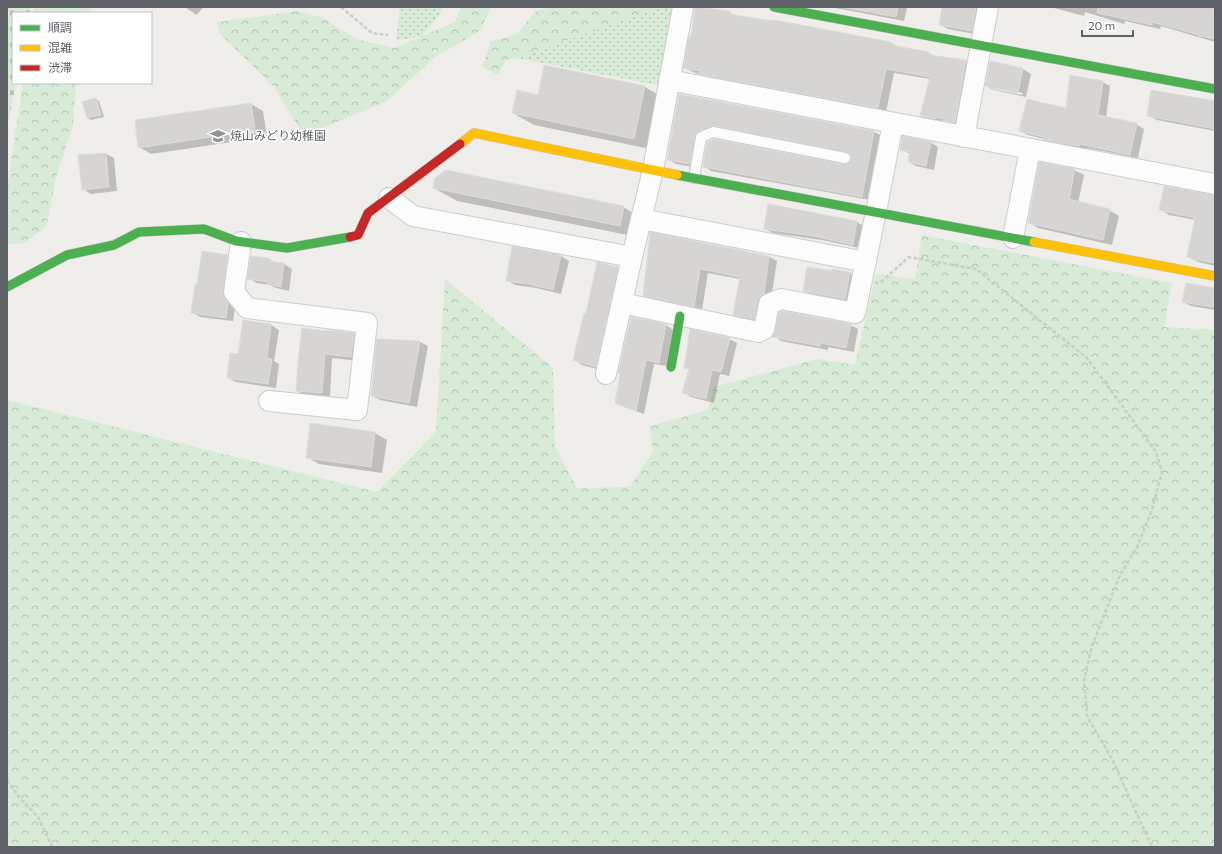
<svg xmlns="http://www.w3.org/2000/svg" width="1222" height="854" viewBox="0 0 1222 854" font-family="Commissioner,'Noto Sans JP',sans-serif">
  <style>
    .grass { fill: url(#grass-dots) }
    .forest { fill: url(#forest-crowns) }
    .cemetery { fill: url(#cemetery-stones) }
    .shadow { fill: #0003; fill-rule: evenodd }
    .building { fill: #d6d5d3; stroke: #deddd9 }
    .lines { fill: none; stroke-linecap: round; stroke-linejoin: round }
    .lane-casing { stroke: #cbcccc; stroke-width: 12 }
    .street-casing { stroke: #cbcccc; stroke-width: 22 }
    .fast-casing { stroke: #cacacb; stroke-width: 10 }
    .slow-casing { stroke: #cacacb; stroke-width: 10 }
    .jam-casing { stroke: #cacacb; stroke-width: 10 }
    .path { stroke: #cacfcc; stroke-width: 2.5; stroke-dasharray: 4 2; stroke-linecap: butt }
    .lane { stroke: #fdfcfc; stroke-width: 10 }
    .street { stroke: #fdfcfc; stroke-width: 20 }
    .fast { stroke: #4caf50; stroke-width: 9 }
    .slow { stroke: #ffc107; stroke-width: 9 }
    .jam { stroke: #c62828; stroke-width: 9 }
    .labels { text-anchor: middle; stroke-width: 3; stroke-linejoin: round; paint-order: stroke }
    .poi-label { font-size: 12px; fill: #5f6368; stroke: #fff; text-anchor: start }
  </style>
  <defs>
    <pattern id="grass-dots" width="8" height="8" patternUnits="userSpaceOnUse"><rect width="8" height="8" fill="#d8ebd6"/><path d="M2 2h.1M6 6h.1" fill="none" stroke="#b2c2b1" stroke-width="1.8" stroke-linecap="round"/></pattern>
    <pattern id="forest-crowns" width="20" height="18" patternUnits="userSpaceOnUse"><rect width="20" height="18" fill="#d8ebd6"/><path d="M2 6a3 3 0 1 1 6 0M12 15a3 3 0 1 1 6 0" fill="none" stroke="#b2c2b1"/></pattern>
    <pattern id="cemetery-stones" width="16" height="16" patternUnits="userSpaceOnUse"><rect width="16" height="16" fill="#d8ebd6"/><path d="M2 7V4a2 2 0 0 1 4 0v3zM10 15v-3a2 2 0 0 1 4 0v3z" fill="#b2c2b1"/></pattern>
  </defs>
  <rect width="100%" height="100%" fill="#efeeea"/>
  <g class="grass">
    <path d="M400 7H443L438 17 422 36 401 40 396 39Z"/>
    <path d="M661 7H673L661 77 656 85 517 58Z"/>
  </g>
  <g class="forest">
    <path d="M35 7H92L90 13H34Z"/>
    <path d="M461 7H491L480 31 435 57 387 101 313 132 301 131 274 87 220 34 217 22 298 11 323 18 356 39 394 48 455 22Z"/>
    <path d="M556 7H661L517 58 506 60 498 75 482 67 491 41 517 34 537 10Z"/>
    <path d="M23 83H76L73 126 56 177 49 215 46 227 24 243 7 244V189Z"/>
    <path d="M922 235 1172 283 1164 327 1215 330V847H7V400L377 492 436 432 445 279 553 368 555 447 577 488 630 487 653 451 650 426 708 410 714 387 817 359 855 365 876 274 915 279Z"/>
  </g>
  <path class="cemetery" d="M7 7H31L30 13H13V83H16L7 128Z"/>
  <g class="shadow">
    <path d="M185 7H204L196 15Z"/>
    <path d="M830 7H907L904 21Z"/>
    <path d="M943 7H987L980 35 948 29 940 24Z"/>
    <path d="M1050 7H1190L1215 10V42L1161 26 1160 29 1125 21 1124 24 1085 12 1084 16Z"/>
    <path d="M729 12 736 16 773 22V21L891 43 899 47 929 53 936 57 966 61 974 66 963 125 943 120V123L929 120 921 116 930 79 894 73 886 112 706 78 685 68Z"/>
    <path d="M991 62 1023 69 1031 74 1026 97 994 90 986 86ZM993 87 1023 93 1022 95 993 89Z"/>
    <path d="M545 66 645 87 666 99 655 150 534 125 513 113 539 96Z"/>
    <path d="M1102 82 1110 86 1106 118 1136 124 1144 129 1138 158 1087 148V150L1052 144 1044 139 1028 135 1020 131 1066 109Z"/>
    <path d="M680 95 874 132 882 136 870 200 711 171 704 166 848 165 852 160V155L722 130 707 135 698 168 676 164 668 159Z"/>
    <path d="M96 99 99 101 104 117 91 120 87 118Z"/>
    <path d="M1215 102V131L1157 120 1148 115Z"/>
    <path d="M251 104 263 111 267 137 151 154 139 147Z"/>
    <path d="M930 142 938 147 934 170 916 166 909 162 910 154 901 149Z"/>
    <path d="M106 154 114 158 117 191 91 194 83 189Z"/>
    <path d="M1074 170 1084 175 1078 203 1109 210 1119 216 1112 245 1038 228 1029 222Z"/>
    <path d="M434 188 623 207 646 220 643 238 457 201Z"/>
    <path d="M1215 196V266L1198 262 1188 256 1196 220 1169 215 1160 209Z"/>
    <path d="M857 222 865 227 860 248 822 240 773 233 765 229Z"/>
    <path d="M651 234 756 254 769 257 777 261 771 299 762 323 742 319 734 314 740 279 708 273 702 310 652 300 644 295Z"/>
    <path d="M512 247 561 256 569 261 561 294 536 288 515 285 507 280Z"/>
    <path d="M227 256 235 260V308L233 321 200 317 192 312 198 285Z"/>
    <path d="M269 259 275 263 284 264 292 269 289 291 276 288 270 285 256 283 249 278Z"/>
    <path d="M618 268 625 273 604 371 582 365 574 360 587 315Z"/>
    <path d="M833 270 850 273 858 278 853 303 812 295 804 291 832 272Z"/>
    <path d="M1186 284 1215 289V310L1191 306 1183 302Z"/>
    <path d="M243 321 271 325 279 330 274 361 279 364 276 388 236 382 228 378 239 355Z"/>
    <path d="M666 325 673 330 667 366 654 364 644 414 624 407 616 402Z"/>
    <path d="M850 325 858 329 854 352 828 347V350L781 341 774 336Z"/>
    <path d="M328 331 354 334 362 339 359 361 332 358 330 396 305 395 297 391Z"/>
    <path d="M729 339 737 343 729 376 720 374 714 403 691 397 683 392 690 370 685 367Z"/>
    <path d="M378 340 420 342 428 346 417 407 380 400 372 396Z"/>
    <path d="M375 433 387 440 382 473 319 464 307 457Z"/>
  </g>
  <g class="building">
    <path d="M695 7 730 11 729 14 772 21V20L780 21 891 42V45L929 52V55L966 60 955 122 936 117 935 119 920 116 930 77 886 69 878 108 697 74 700 71 683 68 689 36H691Z"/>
    <path d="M842 7H898L896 17Z"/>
    <path d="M942 7H976L972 31 939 25Z"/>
    <path d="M1098 7H1207L1215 9V39L1199 36V35L1152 22V25L1097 13Z"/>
    <path d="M990 61 1023 68 1018 93 985 86Z"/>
    <path d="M544 65 645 86 634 139 512 113 517 90 538 95Z"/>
    <path d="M1070 75 1103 81 1098 115 1137 123 1130 155 1080 144 1079 146 1043 140V137L1019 131 1027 99 1066 108Z"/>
    <path d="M1151 90 1215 101V129L1147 116Z"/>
    <path d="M679 94 874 131 862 197 703 167 707 142 714 139 844 164H847L851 160V156L846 152 714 126H710L696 133 690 164 667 160Z"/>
    <path d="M96 98 101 115 87 118 82 102Z"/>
    <path d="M251 103 255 130 138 148 135 120Z"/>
    <path d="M902 136 931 142 926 166 908 162 910 152 900 150Z"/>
    <path d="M106 153 109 187 82 190 78 155Z"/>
    <path d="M1039 162 1075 169 1069 199 1110 209 1103 240 1028 223Z"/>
    <path d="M446 170 624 206 620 226 433 188 435 178Z"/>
    <path d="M1164 186 1215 195V263L1191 259V258L1187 257 1195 218 1159 210Z"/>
    <path d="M768 204 857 221 853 245 814 236 764 229Z"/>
    <path d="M650 232 769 256 764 294 760 297 758 301 754 319 733 315 740 277 700 269 694 307 643 296Z"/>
    <path d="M512 246 561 255 553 290 528 284 506 281Z"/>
    <path d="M202 251 228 255 223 291V295L228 303 226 318 191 313 195 284H197Z"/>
    <path d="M251 256 269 258V261L284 263 281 287 267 284 268 282 247 279Z"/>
    <path d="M597 262 618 267 596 367 573 360 584 313 586 314Z"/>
    <path d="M807 267 832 271V269L850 272 845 299 803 291Z"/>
    <path d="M1186 283 1215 288 1213 307 1182 302Z"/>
    <path d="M782 311 851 324 846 348 820 343V346L772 337 775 331 779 312Z"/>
    <path d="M631 317 666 324 659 363 646 360 636 411 615 403 620 374 618 373Z"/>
    <path d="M243 320 271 324 267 358 272 359 268 384 227 378 230 353 238 354Z"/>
    <path d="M302 328 327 331V330L354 333 351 357 325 354 322 393 296 391 298 362Z"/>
    <path d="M690 329 730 338 721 372 712 370 706 399 682 393 689 369 684 368Z"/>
    <path d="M377 339 420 341 409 403 371 396 375 360H374Z"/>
    <path d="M310 423 375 432 371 467 306 458Z"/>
  </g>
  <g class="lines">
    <g class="lane-casing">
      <path id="lane" d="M694 178 701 137 713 132 845 158"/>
    </g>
    <g class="street-casing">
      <g id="street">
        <path d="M669 80 1215 184"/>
        <path d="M964 137 988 7"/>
        <path d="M389 198 413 216 632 257"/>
        <path d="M641 219 866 262"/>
        <path d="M1013 238 1030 149"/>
        <path d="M241 242 234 292 247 308 367 323 357 410 269 401"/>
        <path d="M622 303 758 332 764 329 769 304 781 299 855 313 876 212 893 123"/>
        <path d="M606 374 632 257 653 170 683 7"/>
      </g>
    </g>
    <g class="fast-casing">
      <g id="fast">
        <path d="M774 7 1215 89"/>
        <path d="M677 175 1034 242"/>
        <path d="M7 287 67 255 114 245 139 232 204 229 236 241 287 248 350 237"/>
        <path d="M671 367 680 316"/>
      </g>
    </g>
    <g class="slow-casing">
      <g id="slow">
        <path d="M460 144 474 133 677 175"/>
        <path d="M1034 242 1215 276"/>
      </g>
    </g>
    <g class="jam-casing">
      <path id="jam" d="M350 237 358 235 368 213 460 144"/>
    </g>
    <g class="path">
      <path d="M341 7 372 33 388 35"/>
      <path d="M881 282 909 257 976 269 1087 358 1156 452 1162 472 1152 510 1137 547 1120 575 1092 646 1084 680 1087 716 1112 759 1152 847"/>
      <path d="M7 780 19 797 38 817 52 847"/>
    </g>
    <use href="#lane" class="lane"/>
    <use href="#street" class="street"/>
    <use href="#fast" class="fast"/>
    <use href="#slow" class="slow"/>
    <use href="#jam" class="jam"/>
  </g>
  <defs>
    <g id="school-bare" transform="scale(1.2)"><path d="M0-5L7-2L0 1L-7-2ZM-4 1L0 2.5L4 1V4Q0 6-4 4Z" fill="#919496" stroke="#fff" stroke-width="2.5" paint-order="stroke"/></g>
  </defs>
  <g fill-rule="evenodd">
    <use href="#school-bare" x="218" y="136"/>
  </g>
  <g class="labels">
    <g class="poi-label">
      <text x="230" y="140">焼山みどり幼稚園</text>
    </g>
  </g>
  <rect width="1222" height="854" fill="none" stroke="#5f6368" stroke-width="16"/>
  <rect x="12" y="12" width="140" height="72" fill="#ffffff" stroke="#bfc1c3"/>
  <rect x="20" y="25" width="20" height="6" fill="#4caf50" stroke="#bfc1c3"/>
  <text x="48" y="32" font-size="12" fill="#5f6368">順調</text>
  <rect x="20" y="45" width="20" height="6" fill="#ffc107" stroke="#bfc1c3"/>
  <text x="48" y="52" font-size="12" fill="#5f6368">混雑</text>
  <rect x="20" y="65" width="20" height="6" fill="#c62828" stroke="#bfc1c3"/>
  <text x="48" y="72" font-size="12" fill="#5f6368">渋滞</text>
  <path d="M1082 30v6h51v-6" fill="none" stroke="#5f6368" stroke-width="2"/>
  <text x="1088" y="30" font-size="12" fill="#5f6368" stroke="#ffffff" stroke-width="3" paint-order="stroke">20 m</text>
</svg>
